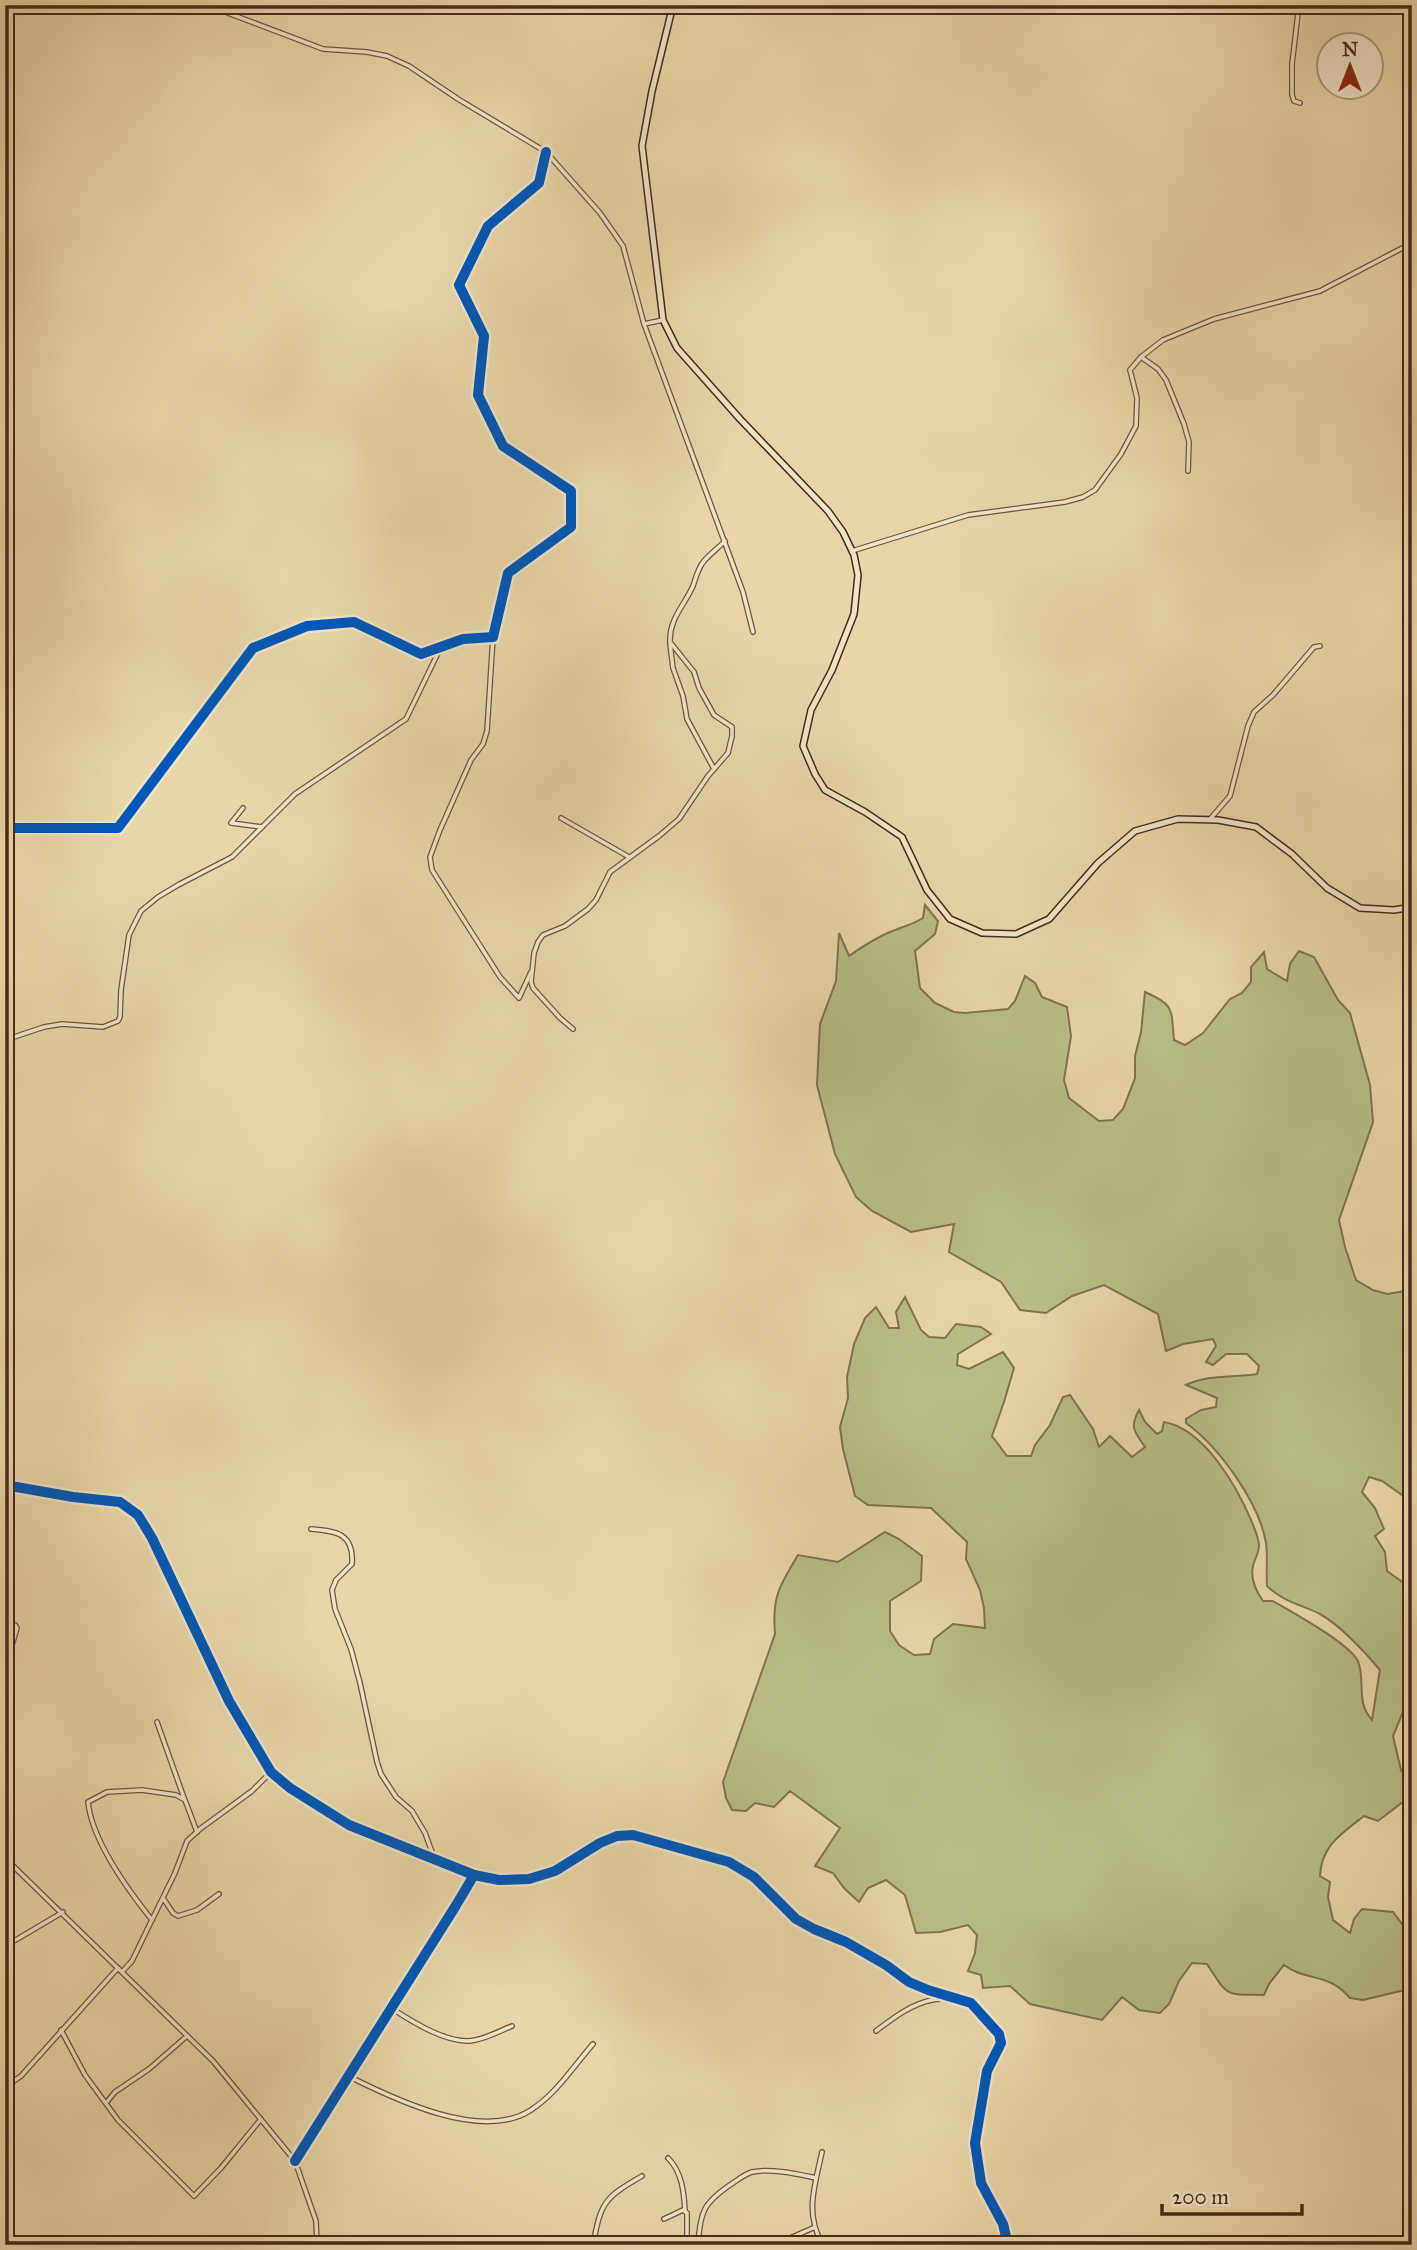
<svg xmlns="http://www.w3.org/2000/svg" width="1417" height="2250" viewBox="0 0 1417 2250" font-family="'IM FELL Great Primer',serif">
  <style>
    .green { fill: #b8bd86; stroke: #807450; stroke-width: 2 }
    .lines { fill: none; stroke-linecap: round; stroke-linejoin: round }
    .street-casing { stroke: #6f553d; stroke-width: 6 }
    .secondary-casing { stroke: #472a19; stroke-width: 8 }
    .street { stroke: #f0e4c6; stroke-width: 3.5 }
    .secondary { stroke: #f0e4c6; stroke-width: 5 }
    .cycleway-casing { stroke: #f0e4c6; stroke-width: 15 }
    .cycleway { stroke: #0057b8; stroke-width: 10 }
  </style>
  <rect width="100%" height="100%" fill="#e8d6a8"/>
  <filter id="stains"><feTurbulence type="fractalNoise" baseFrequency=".00286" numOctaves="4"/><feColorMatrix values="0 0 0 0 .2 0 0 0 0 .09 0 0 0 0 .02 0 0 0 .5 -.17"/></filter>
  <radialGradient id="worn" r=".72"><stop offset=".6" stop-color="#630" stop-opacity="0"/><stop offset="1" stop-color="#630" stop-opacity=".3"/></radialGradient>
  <path class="green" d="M925 905 938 921 935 934 915 951 920 988 935 1003 954 1012 965 1013 1008 1009 1015 1001 1025 976 1035 983 1042 997 1067 1007 1071 1036 1064 1080 1069 1098 1099 1121 1113 1120 1123 1109 1135 1078V1056L1141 1032 1145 992C1175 1005 1171 1009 1174 1040L1185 1045 1203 1033 1230 999 1242 993 1251 982V967L1264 952 1267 969 1287 981 1290 964 1299 951 1314 957 1338 1000 1350 1013 1370 1085 1373 1122 1339 1220 1345 1247 1356 1280 1373 1290 1387 1294 1412 1290V1502L1382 1481 1369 1477 1362 1492 1375 1508 1384 1529 1375 1536 1385 1552 1387 1571 1412 1589V1690L1393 1736 1401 1770 1412 1786V1795L1378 1821 1364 1816C1342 1833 1321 1846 1320 1876L1330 1882 1328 1897 1333 1920 1350 1933 1354 1919 1362 1909 1393 1912 1408 1932 1412 1941V1987L1409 1989 1363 2000 1350 1998C1328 1972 1307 1982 1284 1965L1269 1984 1264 1995C1224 1994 1229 1998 1207 1964L1192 1963 1179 1981 1169 2004 1160 2013 1139 2010 1122 1997 1102 2020 1030 2004 1010 1986 983 1988 981 1975 968 1971 975 1953 977 1935 968 1925 940 1932 916 1933 905 1895 886 1880 868 1888 859 1902 844 1888 833 1873 815 1866 840 1828 790 1791 774 1807 755 1803 746 1811 732 1810 726 1798 723 1782 775 1634C772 1596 779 1587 798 1555L838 1562 885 1532 899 1539 922 1556 921 1581 890 1601V1631L899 1645 914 1655 930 1654 934 1639 953 1624 985 1628 984 1608 980 1590 966 1559 967 1542 931 1508 868 1505 855 1496 843 1449 840 1427 848 1398 847 1377 854 1344 865 1318 876 1307 889 1328H899L896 1312 905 1297 921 1330 929 1337 945 1338 956 1324 981 1327 991 1334 958 1354 957 1365 969 1369 1003 1352 1014 1368 1004 1402 992 1436 1007 1456H1031L1035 1445 1050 1425 1063 1397 1070 1395 1093 1429 1099 1447 1110 1436 1132 1457 1145 1447C1135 1432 1129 1428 1139 1410L1145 1422 1157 1434 1162 1431 1164 1422C1204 1429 1236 1485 1251 1520 1254 1528 1259 1537 1259 1546 1259 1554 1254 1559 1253 1566 1250 1579 1256 1591 1263 1601H1273C1290 1611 1355 1646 1359 1664 1365 1685 1356 1702 1372 1720L1380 1670C1366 1653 1340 1625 1320 1614 1302 1605 1282 1601 1267 1586 1266 1572 1268 1556 1266 1543 1259 1502 1219 1447 1186 1423V1419L1201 1410 1216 1407 1217 1398 1186 1385C1208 1374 1233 1378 1257 1374L1259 1366 1247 1354H1226L1213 1365 1206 1362 1216 1346 1213 1339 1183 1344 1166 1351 1158 1314 1104 1285 1072 1296 1046 1313 1020 1310 1001 1282 949 1252 954 1224 911 1232 872 1211 856 1197 835 1154 817 1085 820 1024 836 981 839 933 849 956C862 947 875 938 890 932 901 927 912 925 923 918Z"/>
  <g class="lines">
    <g class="street-casing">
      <g id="street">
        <path d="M207 5 323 49 367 52 387 56 409 66 458 99 546 152 600 213 623 246 644 324 743 592 753 632"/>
        <path d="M1299 5 1292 64V95L1294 101 1300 103"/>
        <path d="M644 324 663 320"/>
        <path d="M1141 357 1163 340 1214 319 1320 291 1412 243"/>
        <path d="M852 551 968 515 1065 502 1083 497 1095 490 1121 454 1136 426 1137 398 1130 370 1141 357 1158 369 1166 380 1184 424 1189 442 1188 471"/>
        <path d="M493 637 487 731 483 744 471 760 440 830 430 857 432 870 500 977 519 998 531 972"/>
        <path d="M670 644 673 668 683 696 687 719 714 769"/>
        <path d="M243 808 231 823 262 827 295 794 406 719 440 649"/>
        <path d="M561 818 629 857"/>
        <path d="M1211 818 1230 796 1248 726 1254 712 1273 695 1314 647 1320 646"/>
        <path d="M5 828H118L253 648 307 626 354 622 421 654 463 639 493 637 508 573 571 527V491L503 446 478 395 484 336 459 285 488 226 539 183 546 152"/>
        <path d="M573 1029 560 1018 533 988 531 982 534 953 538 942 543 935 565 926 588 909 596 900 610 872 659 836 679 819 708 776 728 753 732 736V727L714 715 699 688 694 672 670 642C669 619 684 606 693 586 696 577 698 568 704 561 710 554 718 548 725 541"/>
        <path d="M5 1040 44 1027 62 1024 103 1027 118 1021 120 1017 121 990 129 935 141 911 158 897 178 885 232 857 262 827"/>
        <path d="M5 1485 73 1497 120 1502 138 1515 152 1538 229 1701 271 1772 290 1788 349 1825 474 1875 455 1907 295 2161"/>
        <path d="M311 1529C336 1531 354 1533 352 1564L336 1580 332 1590 335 1609 351 1649 360 1683 377 1762 381 1774 396 1797 412 1811 425 1833 435 1860"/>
        <path d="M5 1625H15L17 1628 5 1669"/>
        <path d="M157 1722 184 1798"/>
        <path d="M5 1858 213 2061 295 2161 316 2221 317 2245"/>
        <path d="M474 1875 499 1880 529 1879 555 1871 600 1843 617 1836 633 1835 729 1862 754 1877 796 1919 814 1929 846 1942 886 1965 909 1982 928 1990 971 2003 999 2034 1001 2043 987 2071 975 2143 981 2183 1003 2224 1008 2245"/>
        <path d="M163 1898 173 1913 178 1916 197 1910 219 1894"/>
        <path d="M152 1920C128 1890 92 1841 88 1802L107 1792 142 1790 176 1795 185 1800 197 1832"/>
        <path d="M14 1941 63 1912"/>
        <path d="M122 1972 132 1961 148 1928 175 1873 187 1841 200 1829 252 1791 271 1772"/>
        <path d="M391 2008C411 2021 450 2046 475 2040 487 2038 500 2031 512 2026"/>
        <path d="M61 2030 85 2075 118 2120 194 2196 221 2168 261 2119"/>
        <path d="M876 2031C892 2019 911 2004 932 2000 939 1998 948 2000 955 1999"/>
        <path d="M348 2076C394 2099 482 2142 531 2110 556 2094 573 2067 593 2044"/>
        <path d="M5 2087 21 2076 118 1968"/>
        <path d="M106 2103 115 2092 149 2069 187 2036"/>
        <path d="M822 2152C815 2185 804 2214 823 2245"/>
        <path d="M668 2158C682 2172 684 2192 685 2211"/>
        <path d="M664 2219 683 2210 687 2213V2245"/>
        <path d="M593 2245C601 2202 604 2198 642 2176"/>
        <path d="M698 2245C700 2211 704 2202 733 2183 739 2179 745 2174 752 2172 771 2168 797 2174 816 2178"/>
        <path d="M774 2245 813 2228"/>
      </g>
    </g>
    <g class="secondary-casing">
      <path id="secondary" d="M673 5 652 91 642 146 663 320 677 348 740 419 828 511 843 532 854 555 858 575 854 614 832 670 811 710 803 746 815 774 825 790 865 812 902 837 927 890 950 919 982 933 1016 934 1049 919 1098 863 1135 831 1178 819 1218 820 1256 827 1292 854 1327 888 1360 908 1394 910 1412 907"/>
    </g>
    <use href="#street" class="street"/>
    <use href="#secondary" class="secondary"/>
    <g class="cycleway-casing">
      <g id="cycleway">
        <path d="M5 828H118L253 648 307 626 354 622 421 654 463 639 493 637 508 573 571 527V491L503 446 478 395 484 336 459 285 488 226 539 183 546 152"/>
        <path d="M5 1485 73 1497 120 1502 138 1515 152 1538 229 1701 271 1772 290 1788 349 1825 474 1875 455 1907 295 2161"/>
        <path d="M474 1875 499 1880 529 1879 555 1871 600 1843 617 1836 633 1835 729 1862 754 1877 796 1919 814 1929 846 1942 886 1965 909 1982 928 1990 971 2003 999 2034 1001 2043 987 2071 975 2143 981 2183 1003 2224 1008 2245"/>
      </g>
    </g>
    <use href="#cycleway" class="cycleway"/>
  </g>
  <rect width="1417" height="2250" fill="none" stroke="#e8d6a8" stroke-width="28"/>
  <rect x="7" y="7" width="1403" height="2236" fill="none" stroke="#472a19" stroke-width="3.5"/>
  <rect x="14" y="14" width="1389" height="2222" fill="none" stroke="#472a19" stroke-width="2"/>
  <g transform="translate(1350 66)"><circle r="33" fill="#f0e4c6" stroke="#ac9a81" stroke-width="2"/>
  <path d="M0-5L12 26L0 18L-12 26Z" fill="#8f2418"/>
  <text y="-10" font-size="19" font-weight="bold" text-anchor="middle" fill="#472a19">N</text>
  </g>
  <path d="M1162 2204v10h140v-10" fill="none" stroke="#472a19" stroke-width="3.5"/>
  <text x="1172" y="2204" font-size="21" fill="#472a19" stroke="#f0e4c6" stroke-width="5" paint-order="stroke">200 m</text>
  <rect width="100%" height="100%" filter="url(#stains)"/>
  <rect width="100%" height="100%" fill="url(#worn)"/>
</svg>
